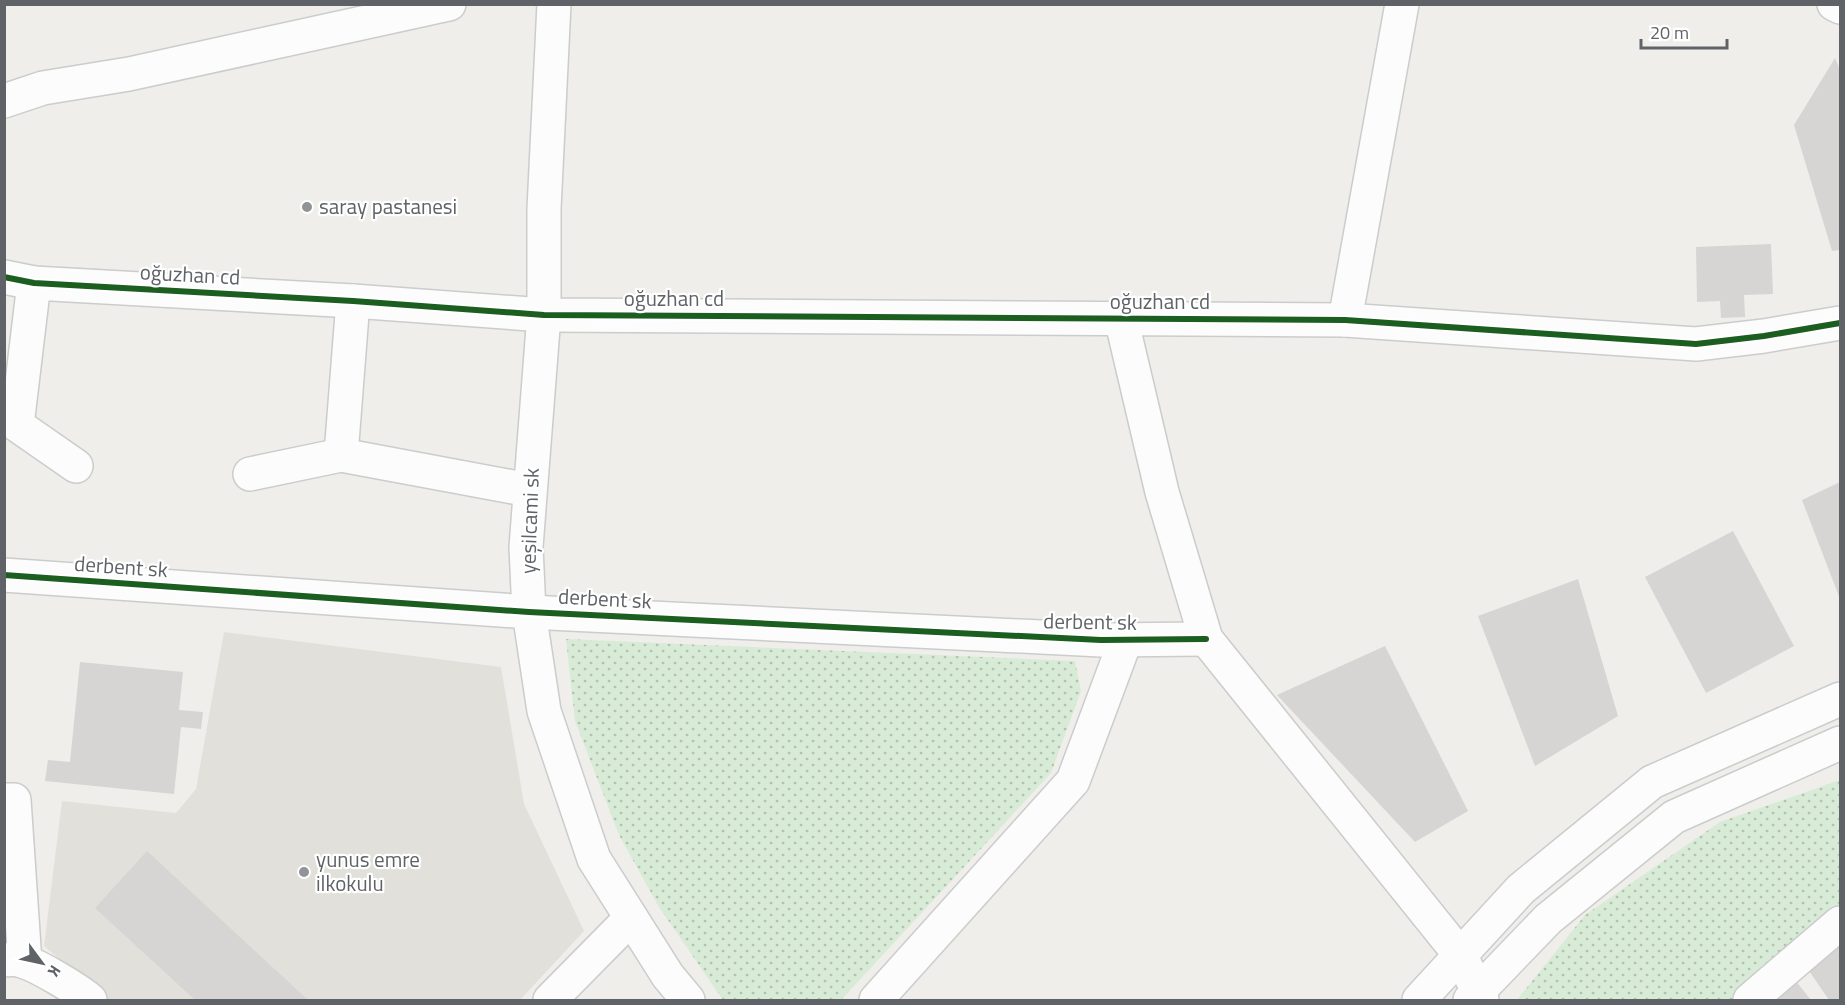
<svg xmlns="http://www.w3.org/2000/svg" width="1845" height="1005" viewBox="0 0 1845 1005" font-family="'Titillium Web',sans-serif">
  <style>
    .education { fill: #e2e0da }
    .park { fill: url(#park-dots) }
    .building { fill: #d6d5d3 }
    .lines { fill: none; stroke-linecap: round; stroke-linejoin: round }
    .minor-casing { stroke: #cbcccc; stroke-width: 36 }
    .minor { stroke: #fdfcfc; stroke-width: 33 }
    .cycleway-casing { stroke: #fff; stroke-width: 10 }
    .cycleway { stroke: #1b5e20; stroke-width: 6 }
    .poi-dot { fill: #919496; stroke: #fff; stroke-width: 2 }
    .labels { text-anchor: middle; stroke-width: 4.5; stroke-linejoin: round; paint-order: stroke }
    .poi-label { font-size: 21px; fill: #5f6368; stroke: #fff; text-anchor: start }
    .street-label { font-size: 21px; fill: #5f6368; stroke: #fff }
  </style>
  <defs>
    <pattern id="park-dots" width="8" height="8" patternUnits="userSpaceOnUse" patternTransform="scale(1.5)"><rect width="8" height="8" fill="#d8ebd6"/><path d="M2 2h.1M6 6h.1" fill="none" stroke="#b2c2b1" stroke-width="1.8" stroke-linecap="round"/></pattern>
  </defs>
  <rect width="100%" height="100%" fill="#efeeea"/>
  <path class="education" d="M224 632 501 667 524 804 584 931 520 1000H106L44 946 62 801 176 813 196 789Z"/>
  <g class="park">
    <path d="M566 639 1075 661 1081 691 1051 773 841 1000H723L659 907 619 835 575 721Z"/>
    <path d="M1840 780V920L1737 1000H1517L1585 915 1720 822Z"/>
  </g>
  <g class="building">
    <path d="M1835 58 1840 70V250L1832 251 1794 125Z"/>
    <path d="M1771 244 1773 294 1744 295 1745 317 1721 318 1720 301 1697 302 1696 247Z"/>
    <path d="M1840 482V599L1802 500Z"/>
    <path d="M1733 531 1794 646 1706 693 1645 577Z"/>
    <path d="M1578 579 1618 716 1535 766 1478 616Z"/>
    <path d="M1385 646 1468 811 1415 842 1277 695Z"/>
    <path d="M80 662 183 672 179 710 203 712 201 729 181 727 174 794 45 781 48 760 70 762Z"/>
    <path d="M147 851 308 1000H195L95 908Z"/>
    <path d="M1840 941V1000H1829L1805 965Z"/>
    <path d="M1795 980 1811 1000H1770Z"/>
  </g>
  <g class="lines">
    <g class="minor-casing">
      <g id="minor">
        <path d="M554 4 544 209V315L526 547 529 612 544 711 594 859 668 976 688 1000"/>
        <path d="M1834 4 1840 7"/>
        <path d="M4 101 43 88 129 74 449 4"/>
        <path d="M4 277 34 283 353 301 544 315 1345 320 1696 344 1764 336 1840 323"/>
        <path d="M34 283 17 425 76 466"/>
        <path d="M353 301 341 455 529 490"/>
        <path d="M1121 318 1162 492 1206 639 1461 956 1482 1000"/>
        <path d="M1345 320 1402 4"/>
        <path d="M250 474 341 455"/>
        <path d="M4 575 529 612 1101 640 1206 639"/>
        <path d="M4 800H14L25 962"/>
        <path d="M4 960C11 959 17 959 23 961 40 967 77 989 90 1000"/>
        <path d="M550 1000 631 918"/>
        <path d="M876 1000 1073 781 1126 639"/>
        <path d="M1419 1000 1521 889 1652 782 1840 699"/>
        <path d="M1470 1000 1548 919 1674 817 1840 743"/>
        <path d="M1750 1000 1840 923"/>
      </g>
    </g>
    <use href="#minor" class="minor"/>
    <g class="cycleway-casing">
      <g id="cycleway">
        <path d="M4 277 34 283 353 301 544 315 1345 320 1696 344 1764 336 1840 323"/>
        <path d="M4 575 529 612 1101 640 1206 639"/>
      </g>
    </g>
    <use href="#cycleway" class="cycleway"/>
  </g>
  <g class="poi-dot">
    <circle cx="307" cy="207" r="6"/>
    <circle cx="304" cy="872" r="6"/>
  </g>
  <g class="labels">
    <g class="poi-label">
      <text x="319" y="214">saray pastanesi</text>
      <text x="316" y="867">yunus emre<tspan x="316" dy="24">ilkokulu</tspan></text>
    </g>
    <g class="street-label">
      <text transform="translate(190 275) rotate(3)" y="7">oğuzhan cd</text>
      <text x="674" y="306">oğuzhan cd</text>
      <text x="1160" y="309">oğuzhan cd</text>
      <text transform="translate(530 521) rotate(-88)" y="7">yeşilcami sk</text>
      <text transform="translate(121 567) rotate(4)" y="7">derbent sk</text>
      <text transform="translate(605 599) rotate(3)" y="7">derbent sk</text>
      <text transform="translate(1090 622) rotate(1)" y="7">derbent sk</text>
    </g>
  </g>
  <rect width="1845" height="1005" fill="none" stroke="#5f6368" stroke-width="12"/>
  <g transform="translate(42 963) rotate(123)" stroke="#ffffff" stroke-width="4.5" paint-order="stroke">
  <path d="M0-4.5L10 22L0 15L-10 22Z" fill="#5f6368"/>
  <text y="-9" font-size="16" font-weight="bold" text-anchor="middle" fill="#5f6368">K</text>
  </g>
  <path d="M1641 39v9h86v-9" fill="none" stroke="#5f6368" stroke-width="3"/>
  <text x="1650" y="39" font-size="18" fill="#5f6368" stroke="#ffffff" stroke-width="4.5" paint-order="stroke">20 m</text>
</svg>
